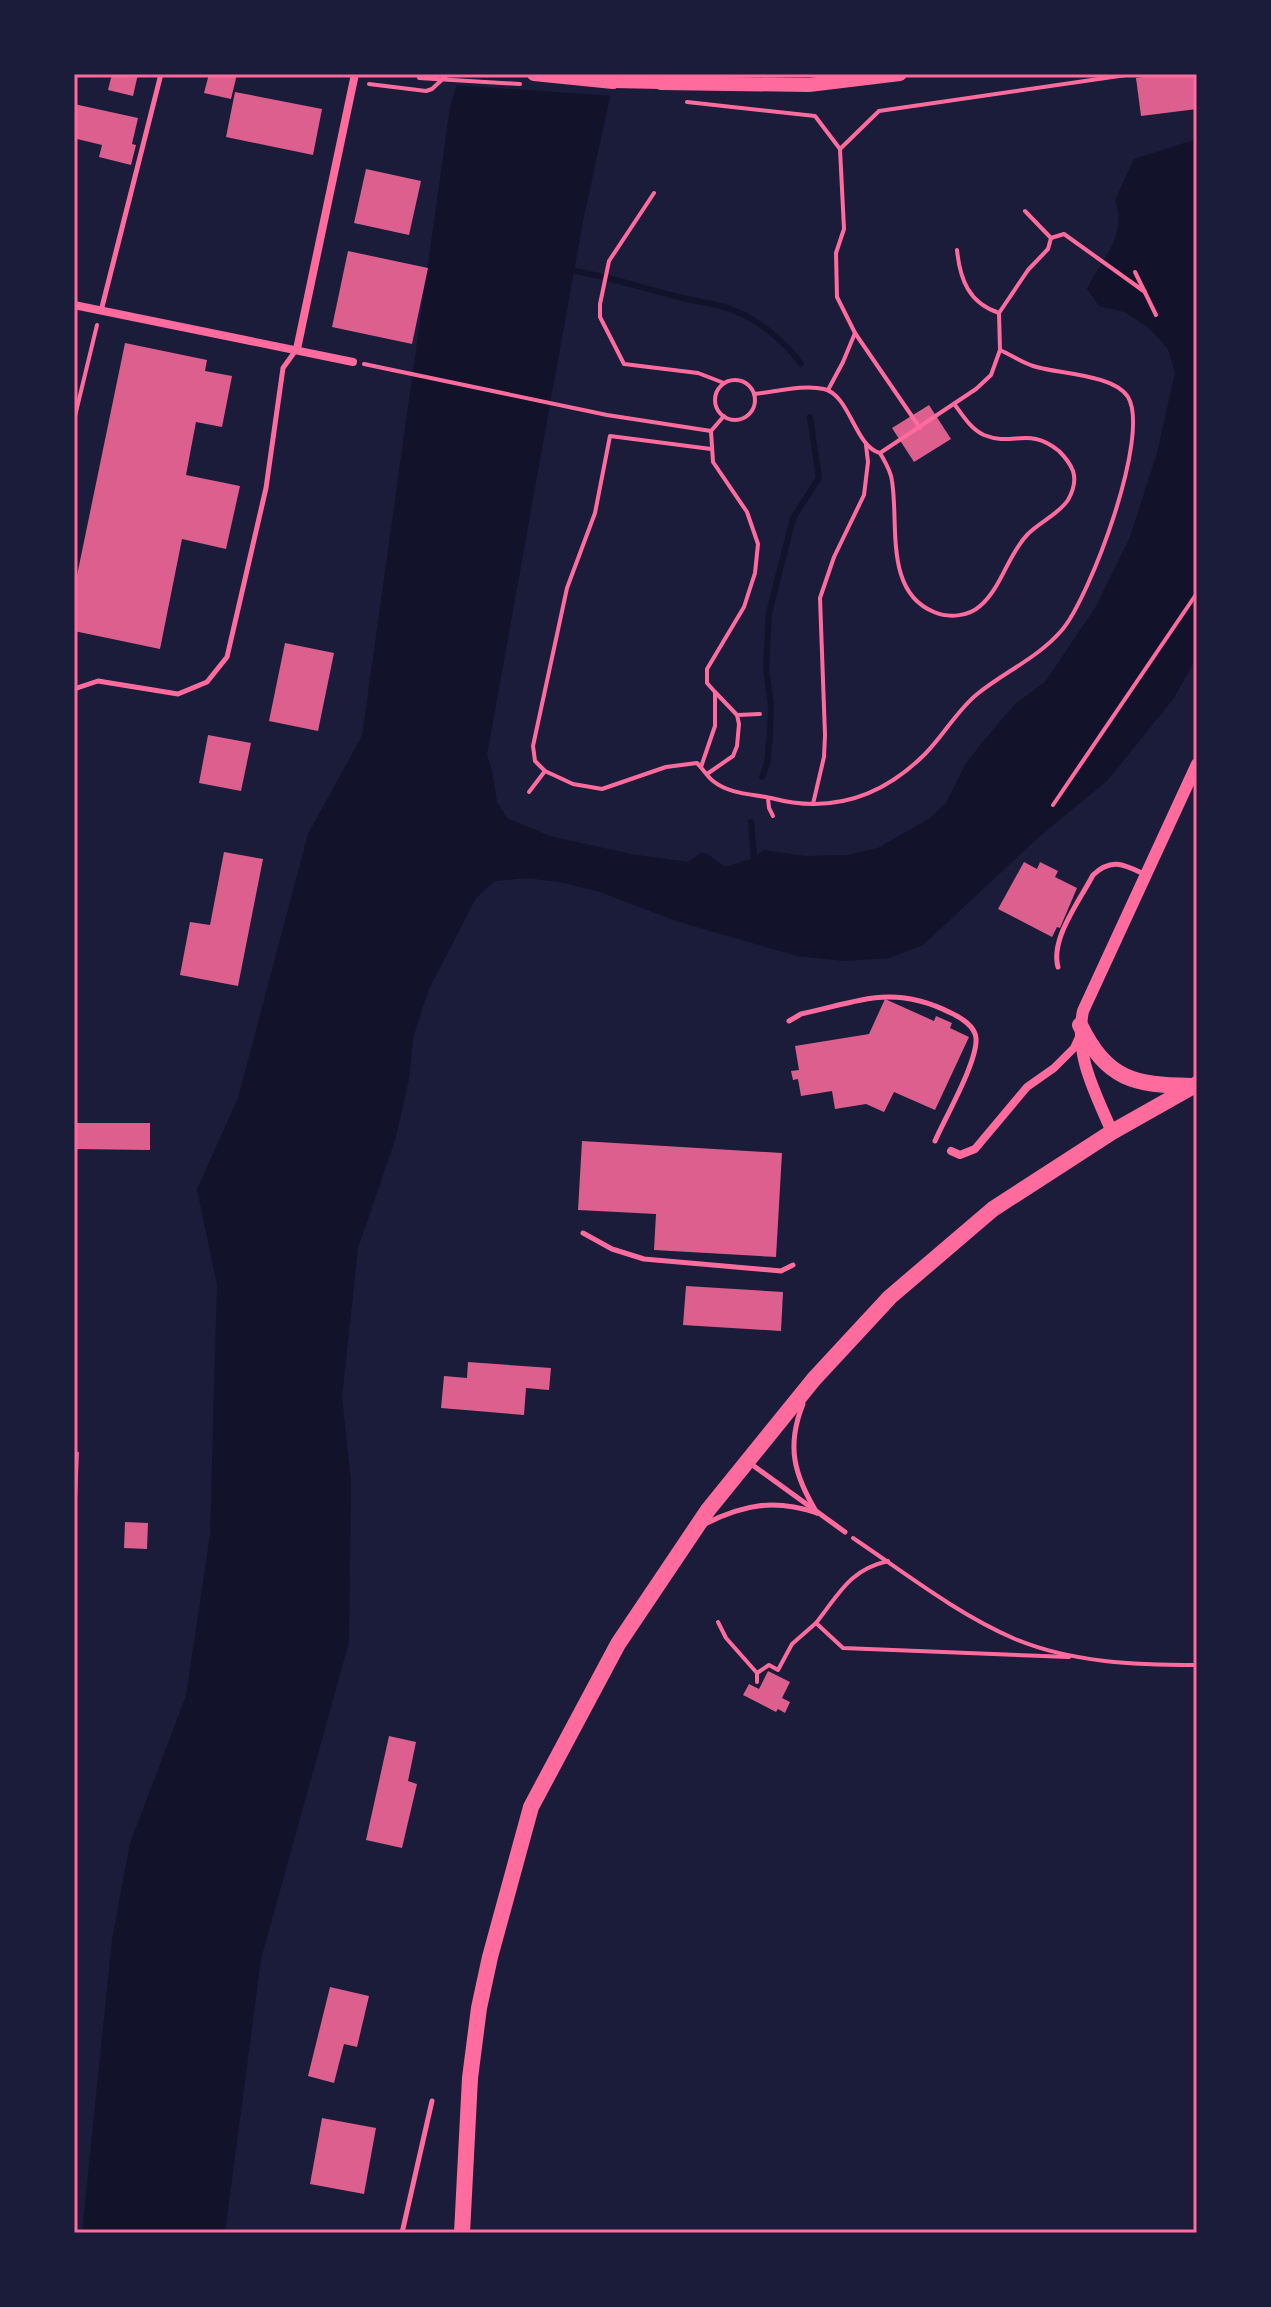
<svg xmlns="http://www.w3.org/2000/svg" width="1271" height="2307" viewBox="0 0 1271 2307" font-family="'Roboto Serif',serif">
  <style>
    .water { fill: #12122b }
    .pier { fill: #1b1b3a }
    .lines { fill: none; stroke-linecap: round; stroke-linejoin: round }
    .stream { stroke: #12122b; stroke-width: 6 }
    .building { fill: #dd5f8e }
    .path { stroke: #ff6b9d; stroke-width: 4 }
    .service { stroke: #ff6b9d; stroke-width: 5 }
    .minor { stroke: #ff6b9d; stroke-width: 8 }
    .tertiary { stroke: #ff6b9d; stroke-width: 12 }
    .secondary { stroke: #ff6b9d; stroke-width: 14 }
    .primary { stroke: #ff6b9d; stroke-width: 16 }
    .neatline { fill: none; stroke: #ff6b9d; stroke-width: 3 }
  </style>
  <rect width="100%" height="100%" fill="#1b1b3a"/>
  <path class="water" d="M460 74H615L583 221 487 755 492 771 497 802 507 818 550 836 631 854 688 862 701 853H706L725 867 754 858 763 850 806 856 847 855 878 848 930 818 946 803 966 763 986 738 1015 704 1045 682 1095 608 1130 537 1157 453 1175 373 1168 349 1149 328 1125 312 1099 306 1087 289C1102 258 1128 236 1115 200L1134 159 1197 139V657L1174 698 1107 781 1041 835 923 945 889 958 843 961 797 956 676 921 600 892 559 882 526 878 495 881 476 898 428 991 413 1038 409 1079 396 1137 358 1248 342 1397 351 1482 349 1642 261 1959 225 2233H82L112 1940 130 1843 186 1696 210 1535 217 1285 197 1189 238 1098 308 834 362 736 450 107Z"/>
  <path class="pier" d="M456 74H619L614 96 453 85Z"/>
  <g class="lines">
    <g class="stream">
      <path d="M570 270C607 276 642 288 679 297 696 302 717 303 733 310 757 319 787 343 801 364"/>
      <path d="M762 777 767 764 770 734 771 706 766 668 769 613 793 518 819 478 810 417"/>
      <path d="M751 822 754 857"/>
    </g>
  </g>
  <g class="building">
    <path d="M112 74H138L133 96 108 90Z"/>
    <path d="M209 74H237L231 99 204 93Z"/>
    <path d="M1164 74H1197V109L1141 116 1136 78Z"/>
    <path d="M235 92 322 109 313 155 226 137Z"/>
    <path d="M74 104 138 118 132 144 136 145 131 165 99 157 102 145 77 139 74 145Z"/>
    <path d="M366 169 421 181 409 235 354 223Z"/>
    <path d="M348 251 428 268 412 344 332 327Z"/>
    <path d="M125 343 207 360 205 371 232 376 222 427 196 422 186 475 240 486 226 549 182 539 160 649 74 631V590Z"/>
    <path d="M929 405 951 439 914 462 892 428Z"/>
    <path d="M285 643 334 653 318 731 269 721Z"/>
    <path d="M208 735 251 743 241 791 199 783Z"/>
    <path d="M224 852 263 859 238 986 180 975 190 922 210 925Z"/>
    <path d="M1024 862 1037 869 1040 862 1058 871 1055 877 1077 888 1060 928 1057 927 1052 937 998 909Z"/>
    <path d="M885 999 934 1021 936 1016 952 1023 950 1028 969 1037 935 1110 894 1092 884 1112 866 1104 835 1109 832 1091 801 1096 798 1079 793 1080 791 1071 799 1070 795 1046 869 1034Z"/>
    <path d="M74 1123H150V1150L74 1149Z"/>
    <path d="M582 1141 782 1153 776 1257 654 1250 656 1214 578 1210Z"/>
    <path d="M686 1286 783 1292 781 1331 683 1325Z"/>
    <path d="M468 1362 551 1368 549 1390 526 1388 524 1415 441 1408 444 1376 467 1378Z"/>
    <path d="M74 1452H79L77 1499H74Z"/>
    <path d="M125 1522 148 1523 147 1549 124 1548Z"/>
    <path d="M768 1671 790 1682 782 1698 790 1702 785 1713 778 1709 776 1712 743 1695 749 1684 759 1689Z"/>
    <path d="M389 1736 416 1742 408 1781 417 1784 402 1848 366 1840Z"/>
    <path d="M330 1987 369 1996 357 2047 344 2044 334 2083 308 2076Z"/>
    <path d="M322 2118 376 2128 364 2194 310 2184Z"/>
  </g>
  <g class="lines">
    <g class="path">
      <path d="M419 78 520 84"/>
      <path d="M369 84 426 91 432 89 448 74"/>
      <path d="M687 102 815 116 840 149"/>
      <path d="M654 193 609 261 600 304V317L624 364 698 373 724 383"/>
      <path d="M1051 238 1064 234 1145 292"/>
      <path d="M957 250C960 280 969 303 999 313"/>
      <path d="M1135 272 1156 315"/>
      <path d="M364 364 607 415 711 431 724 416"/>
      <circle cx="735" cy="400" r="20"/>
      <path d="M828 390 843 362 855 333"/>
      <path d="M754 394C775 392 803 384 824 389 850 395 855 447 880 453 885 462 891 471 892 481 899 524 884 592 934 612 948 618 968 617 980 606 1002 587 1007 556 1027 535 1038 523 1059 514 1068 500 1073 491 1076 480 1073 471 1070 463 1064 456 1059 451 1029 426 1013 447 984 435 971 429 963 416 955 405"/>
      <path d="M74 420 97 325"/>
      <path d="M920 428 855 333 837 297 836 253 844 229 840 149 879 111 1133 74"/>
      <path d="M711 449 610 436 595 513 567 588 533 746 535 761 545 771 573 784 602 789 666 767 697 763C703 769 707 776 713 781 729 794 752 794 771 798 831 814 881 798 925 754 943 736 956 712 976 695 1004 672 1038 658 1062 630 1090 597 1151 435 1128 397 1114 374 1057 374 1033 366 1021 362 1011 355 1000 350"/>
      <path d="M880 453 976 389 991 375 1000 350 999 313 1028 270 1048 249 1051 238 1025 211"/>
      <path d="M737 715 760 714"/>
      <path d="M701 767 715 726V692L707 683V669L744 607 755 573 758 544 747 512 713 462 711 431"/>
      <path d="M707 774 733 756 737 746 739 724 737 715 715 692"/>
      <path d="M529 792 545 771"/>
      <path d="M768 798 769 808 773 816"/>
      <path d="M813 804 824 757 825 735 820 598 834 557 864 495 868 462 866 445"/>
      <path d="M1053 805 1197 593"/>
      <path d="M853 1538C905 1573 957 1614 1015 1639 1073 1663 1136 1665 1197 1665"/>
      <path d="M888 1561C849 1570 839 1594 816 1623L843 1648 1069 1657"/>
      <path d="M718 1622 726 1638 757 1673V1682"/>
      <path d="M757 1673 769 1665 778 1670 792 1644 816 1623"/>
    </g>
    <g class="service">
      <path d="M101 311 161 74"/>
      <path d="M74 689 98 681 178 694 207 682 227 657 266 488 283 368 296 350"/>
      <path d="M1058 967C1050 939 1080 900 1093 875 1111 858 1123 864 1144 874"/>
      <path d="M789 1021 801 1014C861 1001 893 984 951 1013 960 1017 975 1026 976 1038 978 1061 945 1118 935 1141"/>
      <path d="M583 1233 612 1249 644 1259 781 1271 793 1265"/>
      <path d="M803 1404C786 1446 794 1475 817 1513"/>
      <path d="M751 1464 845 1532"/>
      <path d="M705 1524C744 1504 775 1499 817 1513"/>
      <path d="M402 2233 432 2101"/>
    </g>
    <g class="minor">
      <path d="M74 305 353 362"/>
      <path d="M297 349 355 74"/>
      <path d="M951 1151 960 1155 975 1149 1027 1087 1054 1068 1074 1048 1079 1037"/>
    </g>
    <g class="tertiary">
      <path d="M613 82 661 83"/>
      <path d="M1112 1132C1095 1092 1074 1055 1083 1011L1197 764"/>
    </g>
    <g class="secondary">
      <path d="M534 74 613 82"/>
      <path d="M661 83 809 85 900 74"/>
    </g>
    <g class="primary">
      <path d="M1080 1025C1107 1080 1134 1085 1191 1086"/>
      <path d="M462 2233 470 2078 479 2008 490 1957 531 1807 618 1644 708 1510 814 1379 890 1297 993 1209 1112 1132 1197 1084"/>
    </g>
  </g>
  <rect width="1271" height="2307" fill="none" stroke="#1b1b3a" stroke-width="152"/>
  <rect x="76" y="76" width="1119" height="2155" class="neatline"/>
</svg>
